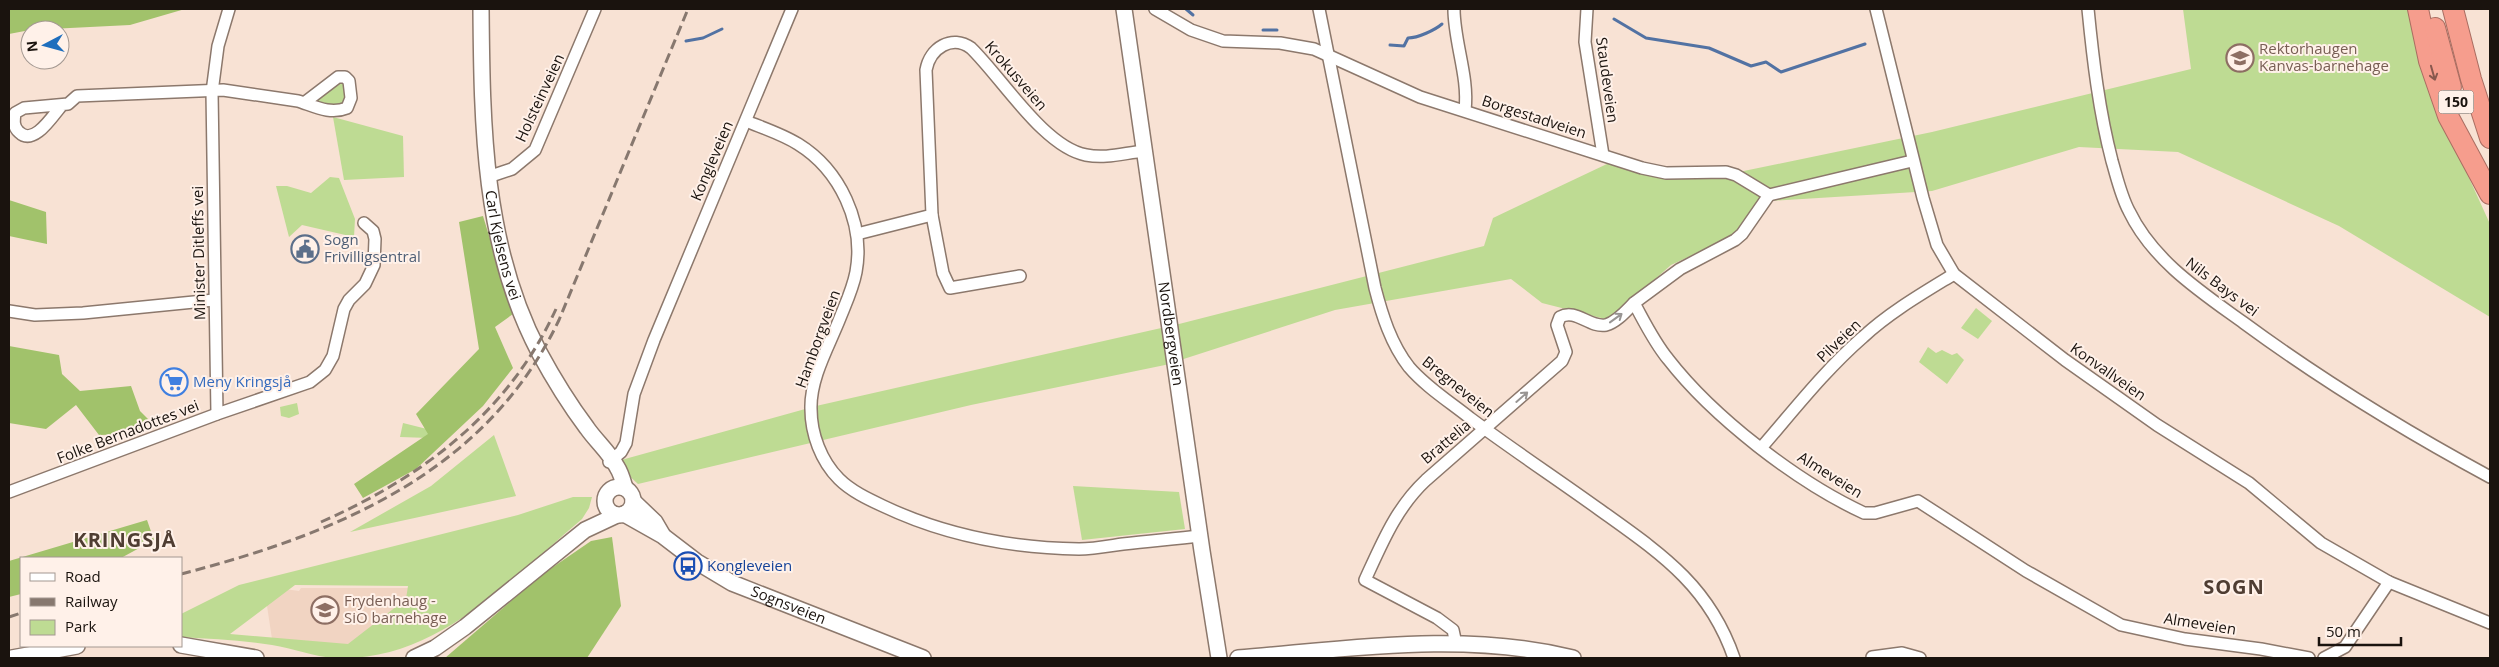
<svg xmlns="http://www.w3.org/2000/svg" width="2499" height="667" viewBox="0 0 2499 667" font-family="'Open Sans',sans-serif">
  <style>
    .built { fill: #f1d4c2 }
    .green { fill: #bedb93; fill-rule: evenodd }
    .forest { fill: #a1c26b }
    .lines { fill: none; stroke-linecap: round; stroke-linejoin: round }
    .stream { stroke: #5272a3; stroke-width: 3 }
    .street-casing { stroke: #8c786c; stroke-width: 14 }
    .secondary-casing { stroke: #8c786c; stroke-width: 18 }
    .highway-casing { stroke: #a96d61; stroke-width: 22 }
    .street { stroke: #fff; stroke-width: 11 }
    .secondary { stroke: #fff; stroke-width: 15 }
    .highway { stroke: #f69d8d; stroke-width: 20 }
    .rail { stroke: #87786f; stroke-width: 3; stroke-dasharray: 10 5; stroke-linecap: butt }
    .oneway { stroke: #88584e }
    .oneway2 { stroke: #989593 }
    .labels { text-anchor: middle; stroke-width: 4; stroke-linejoin: round; paint-order: stroke }
    .shield { fill: #fff1e9; stroke: #5f5650; stroke-width: 1 }
    .shield-label { font-size: 14px; font-weight: bold; fill: #1a130e }
    .education-label { font-size: 15px; fill: #785e54; stroke: #fff1e9; text-anchor: start }
    .street-label { font-size: 15px; fill: #1a130e; stroke: #fff1e9 }
    .service-label { font-size: 15px; fill: #4e5e75; stroke: #fff1e9; text-anchor: start }
    .shop-label { font-size: 15px; fill: #366cbe; stroke: #fff1e9; text-anchor: start }
    .transit-label { font-size: 15px; fill: #164399; stroke: #fff1e9; text-anchor: start }
    .district-label { font-size: 20px; font-weight: bold; letter-spacing: 1px; fill: #4f3d32; stroke: #fff1e9 }
  </style>
  <rect width="100%" height="100%" fill="#f8e2d4"/>
  <path class="built" d="M264 586 299 591 301 588H430L349 647 272 639Z"/>
  <g class="green">
    <path d="M2183 9H2414L2449 134 2490 224V317L2339 226 2178 152 2079 147 1932 191 1769 201 1729 238 1671 265 1609 320 1542 303 1511 279 1335 310 1165 365 971 405 638 484 614 462 816 406 1179 324 1484 246 1493 218 1609 163 1667 179 1734 173 1932 132 2191 69Z"/>
    <path d="M343 81 346 83V103L337 109 315 102Z"/>
    <path d="M333 117 403 136 404 177 344 180Z"/>
    <path d="M330 177 339 178 355 219 354 237 302 225 289 237 276 186H287L311 193Z"/>
    <path d="M1976 308 1992 321 1978 339 1961 328Z"/>
    <path d="M1928 347 1936 353 1942 350 1952 355 1957 353 1964 360 1947 384 1919 362Z"/>
    <path d="M297 403 299 414 289 418 281 416 280 407Z"/>
    <path d="M403 423 431 430 429 438 400 437Z"/>
    <path d="M494 435 516 496 350 532 431 486Z"/>
    <path d="M1073 486 1179 492 1185 529 1082 540Z"/>
    <path d="M573 497H592L589 508 582 519C511 579 436 663 335 658 314 657 293 648 272 645 242 640 211 639 181 637V614L239 585 518 515ZM295 585 408 586 406 599 348 644 230 634Z"/>
  </g>
  <g class="forest">
    <path d="M9 9H185L130 25 30 30 9 34Z"/>
    <path d="M9 200 46 212 47 244 9 236Z"/>
    <path d="M483 216 513 314 495 327 513 368 483 406 416 469 363 498 354 484 428 434 416 414 479 349 459 222Z"/>
    <path d="M9 346 59 355 62 374 80 391 131 386 140 411 148 419 139 434 99 435 76 405 46 429 9 423Z"/>
    <path d="M147 520 154 540 121 558H21V594L9 597V561Z"/>
    <path d="M612 537 621 606 587 658H445L540 576 591 541Z"/>
  </g>
  <g class="lines">
    <g class="stream">
      <path d="M1186 9 1193 15"/>
      <path d="M1614 19 1646 38 1709 48 1751 66 1766 62 1781 72 1865 44"/>
      <path d="M1263 30H1277"/>
      <path d="M686 41 703 38 722 29"/>
      <path d="M1390 45 1404 46 1408 38C1418 38 1435 30 1442 24"/>
    </g>
    <g class="street-casing">
      <g id="street">
        <path d="M1155 9 1191 30 1223 41 1280 43 1314 49 1420 97 1642 168 1666 173 1726 172 1736 175 1769 195 1912 161"/>
        <path d="M1319 9 1375 288C1382 315 1391 344 1409 367 1426 387 1450 402 1470 418 1513 450 1557 479 1600 510 1660 553 1709 585 1734 658"/>
        <path d="M1454 9C1454 42 1469 77 1465 110"/>
        <path d="M1587 9 1585 42 1603 155"/>
        <path d="M1876 9 1923 198 1937 245 1954 274 2065 360 2157 425 2249 483 2321 543 2389 582 2490 623"/>
        <path d="M2088 9C2093 60 2099 111 2112 161 2117 178 2121 196 2129 211 2153 261 2201 292 2244 323 2323 381 2405 431 2490 477"/>
        <path d="M62 105C53 115 34 147 19 132 13 127 14 120 15 113L24 108 68 104 77 96 223 90 298 101C314 106 330 115 347 108L351 98 349 81 345 77H338L304 103"/>
        <path d="M746 121C763 128 782 134 798 144 840 170 865 223 856 272 853 288 846 303 840 318 829 346 810 378 811 409 811 434 821 461 839 479 851 491 868 499 883 506 944 535 1012 548 1079 549 1094 549 1109 546 1123 544 1149 541 1174 539 1200 536"/>
        <path d="M488 177 512 169 535 150 595 9"/>
        <path d="M1769 195 1742 234 1735 240 1680 269 1634 303C1645 323 1654 342 1668 359 1713 417 1797 482 1864 513H1875L1918 501 2026 571 2121 625 2185 639 2261 649 2309 658"/>
        <path d="M932 215 943 273 950 288 1020 276"/>
        <path d="M857 234 932 215 926 70C930 48 952 34 971 48 1002 78 1044 147 1086 155 1106 159 1124 153 1144 151"/>
        <path d="M9 311 35 315 83 313 214 300"/>
        <path d="M217 414 212 92 218 46 229 9"/>
        <path d="M1761 448C1794 410 1825 370 1863 337 1890 312 1923 293 1954 274"/>
        <path d="M609 462 621 452 626 443 634 394 654 340 792 9"/>
        <path d="M9 492 217 414 310 382 325 370 333 356 344 309 349 300 365 284 374 265 375 239 373 231 364 223"/>
        <path d="M1456 644 1453 630 1437 618 1365 580C1382 543 1396 508 1426 480L1562 361 1566 352 1557 325 1560 317C1576 308 1589 328 1606 325 1617 322 1626 311 1634 303"/>
        <path d="M1872 657 1902 653 1920 658"/>
        <path d="M2324 658 2345 647 2389 582"/>
      </g>
    </g>
    <g class="secondary-casing">
      <g id="secondary">
        <path id="s1" d="M481 9C482 125 483 246 539 352 553 378 569 404 587 428 596 441 610 453 617 467 621 473 623 481 625 488"/>
        <path id="s2" d="M1124 9 1202 551 1219 658"/>
        <circle cx="619" cy="501" r="14"/>
        <path d="M633 501 655 522 662 534"/>
        <path id="s3" d="M624 514 663 536 697 562 732 583 923 658"/>
        <path d="M181 645 256 658"/>
        <path d="M12 658 77 646"/>
        <path d="M414 658 435 648 465 627 585 530 617 515"/>
        <path d="M1238 658C1350 649 1462 631 1573 658"/>
      </g>
    </g>
    <g class="highway-casing">
      <g id="highway">
        <path d="M2418 9 2429 61 2448 116 2490 194"/>
        <path d="M2453 9 2471 79 2490 138"/>
        <path d="M2435 28 2451 87"/>
      </g>
    </g>
    <use href="#street" class="street"/>
    <use href="#secondary" class="secondary"/>
    <use href="#highway" class="highway"/>
    <g class="rail">
      <path d="M321 522C423 477 509 412 556 309"/>
      <path d="M181 574C336 534 486 473 559 320L688 9"/>
      <path d="M9 617 21 613"/>
    </g>
  </g>
  <defs><path id="oneway-shaft" d="M-6 0H5M1.5-3L5.5 0L1.5 3" fill="none" stroke-width="1.6" stroke-linecap="round" stroke-linejoin="round" transform="scale(1.25)"/></defs>
  <use class="oneway" href="#oneway-shaft" transform="translate(2433 73) rotate(74)"/>
  <g class="oneway2">
    <use href="#oneway-shaft" transform="translate(1616 318) rotate(-36)"/>
    <use href="#oneway-shaft" transform="translate(1522 397) rotate(-41)"/>
  </g>
  <defs>
    <g id="school-ring" transform="scale(1.4375)"><circle r="9.5" fill="#fff1e9" stroke="#8d6e63" stroke-width="1.5"/><path d="M0-5L7-2L0 1L-7-2ZM-4 1L0 2.5L4 1V4Q0 6-4 4Z" fill="#8d6e63"/></g>
    <g id="civic-ring" transform="scale(1.4375)"><circle r="9.5" fill="#fff1e9" stroke="#5c6f8a" stroke-width="1.5"/><path d="M-.6-6.5H3V-4.5H.6V-3L4-1V1h2V6H-6V1h2V-1L-.6-3ZM-1.2 2.5V6h2.4V2.5Z" fill="#5c6f8a"/></g>
    <g id="supermarket-ring" transform="scale(1.4375)"><circle r="9.5" fill="#fff1e9" stroke="#3f7fe0" stroke-width="1.5"/><path d="M-6-5.5h2.5l.6 2H6L4.5 2H-2.5L-4.4-4H-6ZM-1.5 3.2a1.3 1.3 0 1 0 .1 0ZM3 3.2a1.3 1.3 0 1 0 .1 0Z" fill="#3f7fe0"/></g>
    <g id="bus-ring" transform="scale(1.4375)"><circle r="9.5" fill="#fff1e9" stroke="#1a4fb4" stroke-width="1.5"/><path d="M-5-6H5V4H4V6H2V4H-2V6H-4V4H-5ZM-3.5-4V0h7V-4ZM-3.5 1.2v1.5H-2V1.2ZM2 1.2v1.5H3.5V1.2Z" fill="#1a4fb4"/></g>
  </defs>
  <g fill-rule="evenodd">
    <use href="#school-ring" x="2240" y="58"/>
    <use href="#civic-ring" x="305" y="249"/>
    <use href="#supermarket-ring" x="174" y="382"/>
    <use href="#bus-ring" x="688" y="566"/>
    <use href="#school-ring" x="325" y="610"/>
  </g>
  <g class="labels">
    <rect class="shield" x="2438.5" y="90.5" width="35" height="23" rx="4"/>
    <g class="shield-label">
      <text x="2456" y="107">150</text>
    </g>
    <g class="education-label">
      <text x="2259" y="54">Rektorhaugen<tspan x="2259" dy="17">Kanvas-barnehage</tspan></text>
      <text x="344" y="606">Frydenhaug -<tspan x="344" dy="17">SiO barnehage</tspan></text>
    </g>
    <g class="street-label">
      <text transform="translate(1016 76) rotate(49)" y="5">Krokusveien</text>
      <text transform="translate(1607 80) rotate(82)" y="5">Staudeveien</text>
      <text transform="translate(540 98) rotate(-65)" y="5">Holsteinveien</text>
      <text transform="translate(1534 117) rotate(18)" y="5">Borgestadveien</text>
      <text transform="translate(712 161) rotate(-67)" y="5">Kongleveien</text>
      <text dy="5" stroke="none"><textPath href="#s1" startOffset="238">Carl Kjelsens vei</textPath></text>
      <text transform="translate(199 253) rotate(-91)" y="5">Minister Ditleffs vei</text>
      <text transform="translate(2222 287) rotate(37)" y="5">Nils Bays vei</text>
      <text dy="5" stroke="none"><textPath href="#s2" startOffset="328">Nordbergveien</textPath></text>
      <text transform="translate(818 339) rotate(-70)" y="5">Hamborgveien</text>
      <text transform="translate(1839 341) rotate(-44)" y="5">Pilveien</text>
      <text transform="translate(2108 372) rotate(35)" y="5">Konvallveien</text>
      <text transform="translate(1458 387) rotate(39)" y="5">Bregneveien</text>
      <text transform="translate(128 432) rotate(-21)" y="5">Folke Bernadottes vei</text>
      <text transform="translate(1446 442) rotate(-40)" y="5">Brattelia</text>
      <text transform="translate(1830 475) rotate(32)" y="5">Almeveien</text>
      <text dy="5" stroke="none"><textPath href="#s3" startOffset="189">Sognsveien</textPath></text>
      <text transform="translate(2200 624) rotate(9)" y="5">Almeveien</text>
    </g>
    <g class="service-label">
      <text x="324" y="245">Sogn<tspan x="324" dy="17">Frivilligsentral</tspan></text>
    </g>
    <g class="shop-label">
      <text x="193" y="387">Meny Kringsjå</text>
    </g>
    <g class="transit-label">
      <text x="707" y="571">Kongleveien</text>
    </g>
    <g class="district-label">
      <text x="125" y="547">KRINGSJÅ</text>
      <text x="2234" y="594">SOGN</text>
    </g>
  </g>
  <rect width="2499" height="667" fill="none" stroke="#1a130e" stroke-width="20"/>
  <rect x="20" y="557" width="162" height="90" fill="#fff1e9" stroke="#a39891"/>
  <rect x="30" y="573" width="25" height="8" fill="#ffffff" stroke="#a39891"/>
  <text x="65" y="582" font-size="15" fill="#1a130e">Road</text>
  <rect x="30" y="598" width="25" height="8" fill="#87786f" stroke="#a39891"/>
  <text x="65" y="607" font-size="15" fill="#1a130e">Railway</text>
  <rect x="30" y="620" width="25" height="15" fill="#bedb93" stroke="#a39891"/>
  <text x="65" y="632" font-size="15" fill="#1a130e">Park</text>
  <g transform="translate(45 45) rotate(264)"><circle r="24" fill="#fff1e9" stroke="#a39891"/>
  <path d="M0-4L9 19L0 12L-9 19Z" fill="#1e6ebd"/>
  <text y="-8" font-size="14" font-weight="bold" text-anchor="middle" fill="#1a130e">N</text>
  </g>
  <path d="M2319 637v8h82v-8" fill="none" stroke="#1a130e" stroke-width="2.5"/>
  <text x="2326" y="637" font-size="15" fill="#1a130e" stroke="#fff1e9" stroke-width="4" paint-order="stroke">50 m</text>
</svg>
